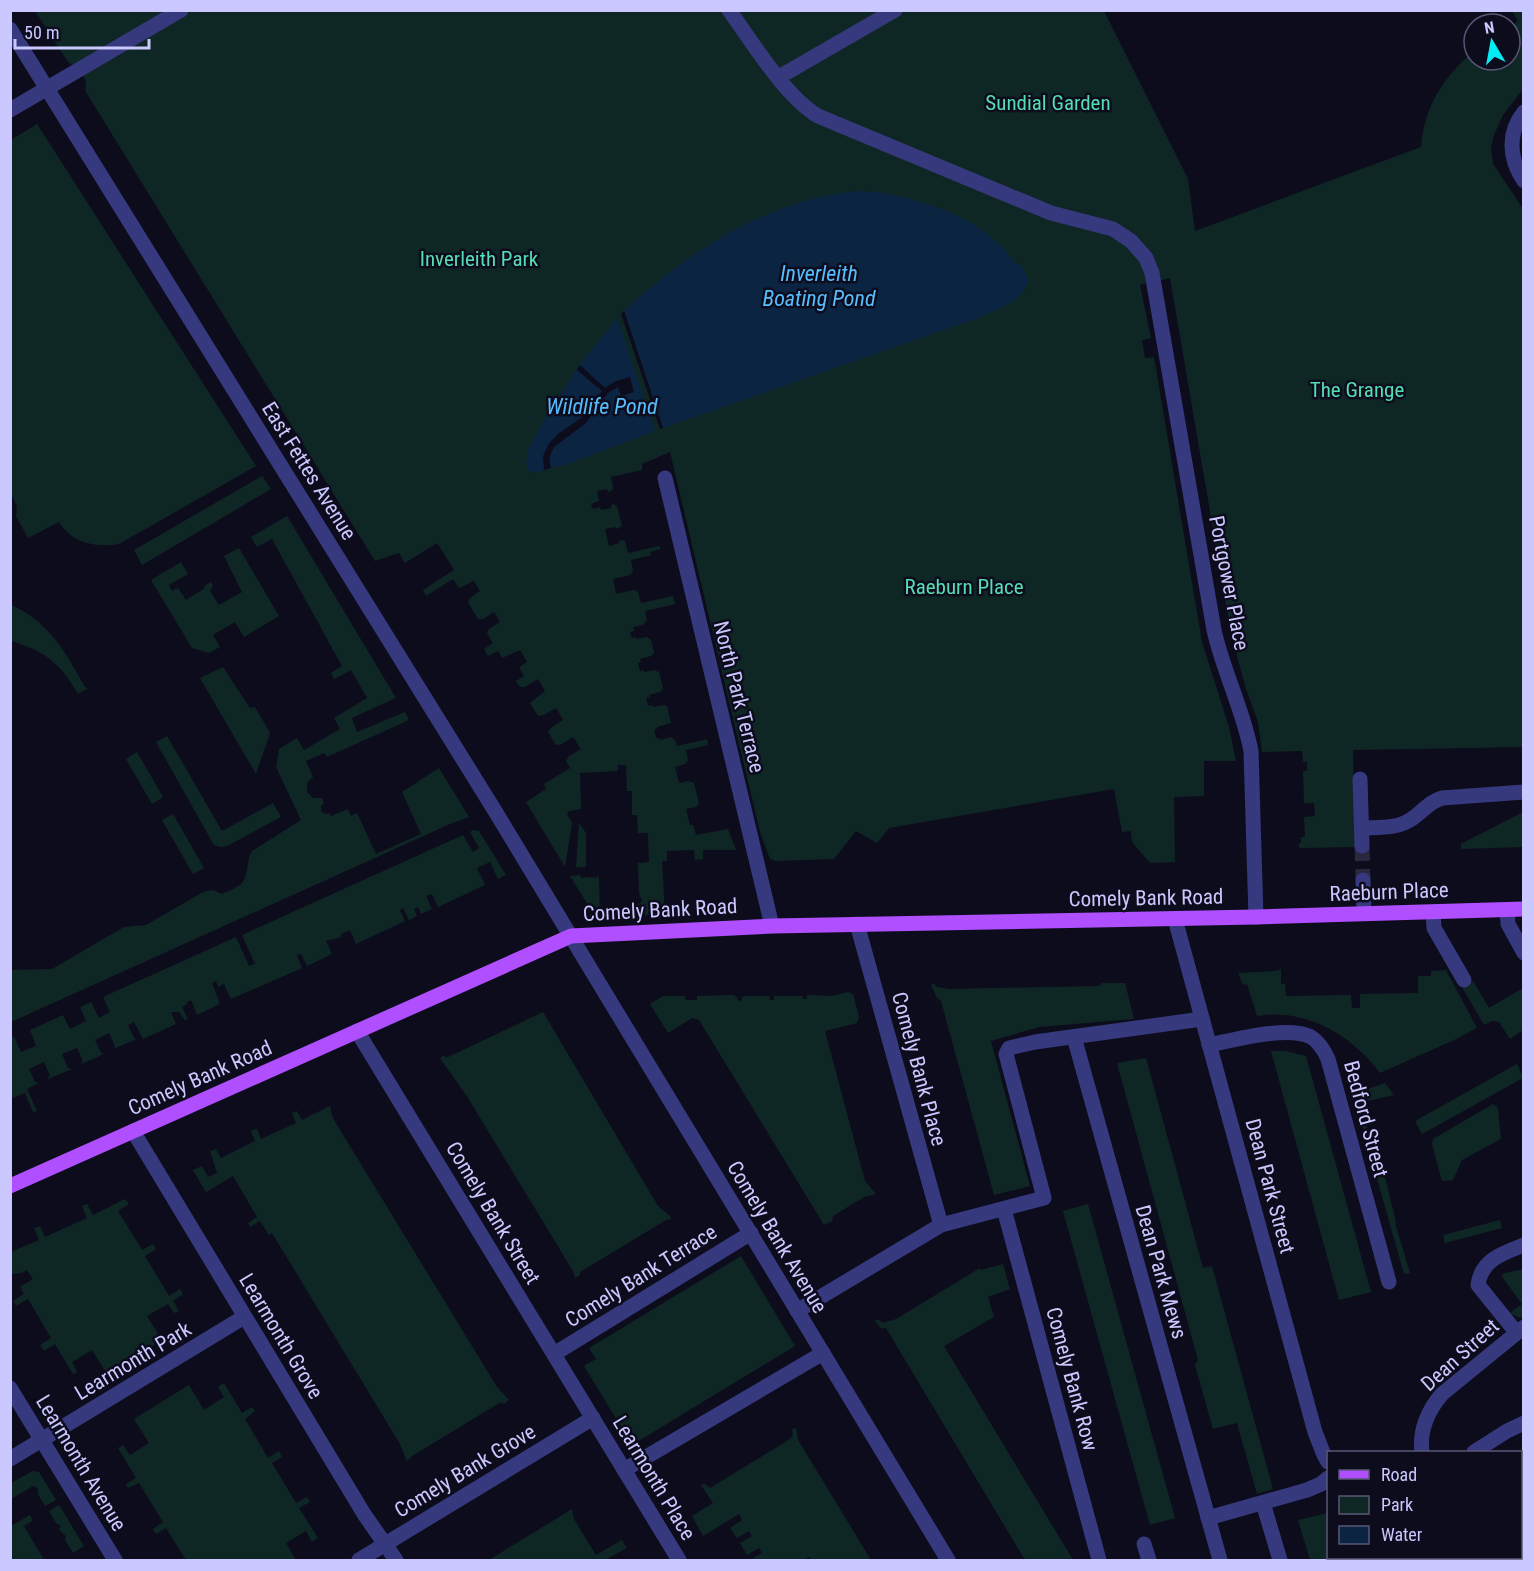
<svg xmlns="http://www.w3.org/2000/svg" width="1534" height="1571" viewBox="0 0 1534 1571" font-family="'Roboto Condensed',sans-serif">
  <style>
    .green { fill: #0f2724 }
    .water { fill: #0b2441 }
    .pier { fill: #0d0c1d }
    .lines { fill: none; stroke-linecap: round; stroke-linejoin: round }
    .minor-tunnel { stroke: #29283f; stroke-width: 15; stroke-dasharray: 15 8; stroke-linecap: butt }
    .minor { stroke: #36397d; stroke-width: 15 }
    .major { stroke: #af4fff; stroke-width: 15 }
    .labels { text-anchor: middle; stroke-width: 5; stroke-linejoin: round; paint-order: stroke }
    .park-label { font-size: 21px; fill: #55deb1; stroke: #0d0c1d }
    .street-label { font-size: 21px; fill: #cac8ff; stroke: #0d0c1d }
    .water-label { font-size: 22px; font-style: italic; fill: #56beff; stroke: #0d0c1d }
  </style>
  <rect width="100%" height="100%" fill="#0d0c1d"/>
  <g class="green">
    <path d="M35 11H1104L1188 179 1195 231 1421 147C1424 107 1444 76 1474 51V60H1510V27L1518 21 1512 11H1523V89L1503 115 1494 135 1491 147 1493 164 1523 209V747L1353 750 1355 847 1300 848 1298 846 1301 842V837H1305L1304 817 1315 816 1314 803H1304L1303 771H1307V762H1303L1302 751 1262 752 1258 722 1246 689 1231 634 1170 278 1140 285 1151 338 1142 340 1145 358 1154 357 1202 642 1229 727 1236 761H1204V796L1174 797 1175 862 1150 863 1132 842 1131 831 1122 832 1114 789 889 828 877 843 856 831 834 859 775 861 770 859 760 832 670 452 642 464V470L611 477 613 488 611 491 608 492 607 489 597 491 599 501 591 504 593 509 600 507 601 510 611 508V505L614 504 617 506 622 526 616 529 615 527 605 529 609 546 619 543V541L623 540 625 541 628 553 660 546V549L650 552 651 555 631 560 633 572 630 575 613 579 616 594 634 590 638 592 641 603 673 596 675 604 645 611 647 620 643 625 633 627 634 631 630 632 632 638 635 637 636 639 647 637 651 640 654 653 651 656 640 659 641 662 638 663 640 671 643 670 644 672 654 670 659 672 663 689 660 692 649 695 650 697 646 698 648 706 652 705 653 707 664 705 667 706 671 723 657 727V729L654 730 656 738H659L660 740 671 737 675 740 677 746 707 739 708 745 686 750 688 760 685 764 675 767 679 783 689 781 694 783 699 803 696 807 686 809 690 825H693L696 835 728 829 736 850H703V859L695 860 694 850 667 851V861H662L665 914 631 916 630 905 639 904 642 901 639 893 638 863 649 862 648 833H638L637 815H632V791H627L626 765H618V771L580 773 581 809 569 811 567 814 572 823 565 867 526 802 546 789 544 784 570 768 566 761 569 756 581 749 573 737 562 744 556 745 548 732 552 727 563 720 556 708 544 715 538 716 530 703 545 691 538 679 525 687H520L516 681 524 676 519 667 527 662 520 650 502 658 498 651 488 656 484 649 493 643 487 633 489 629 500 622 494 612 483 619H478L468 602 470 598 480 591 474 581 459 588 453 579 426 596 423 590 454 570 437 543 405 563 399 553 375 561 89 97 85 90 86 81 80 70 68 62Z"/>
    <path d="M37 124 256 466 119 544C96 548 72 543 59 522L28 538 16 516 17 506 11 494V140Z"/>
    <path d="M262 476 271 489 142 565 134 550Z"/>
    <path d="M287 516 396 698 352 718 357 732 405 712 409 720 327 757 324 753 306 761 313 777 307 783V792L313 798H322L324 803 321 806V811L325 814 329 813 331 816 348 809 351 816 357 813 376 854 421 834 402 792 439 768 469 817 450 824 11 1022V970L52 969 124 927 146 925 203 892 213 890 222 894C228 891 236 888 241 884 249 877 246 860 252 851L301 820 276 767 279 749 297 738 304 750 340 729 334 718 367 698 351 670 334 679 331 673 342 666 272 539 257 547 251 537Z"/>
    <path d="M239 548 279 616 244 637 235 622 213 635 220 647 209 653 192 648 151 580 181 562 188 574 169 585 172 591 178 588 186 600 205 588 204 586 211 582 213 586 210 591 219 605 242 592 224 556Z"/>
    <path d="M10 604C50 623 64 650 85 687L88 688 78 694C61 664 44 650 11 641Z"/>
    <path d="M223 667 250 708 255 707 270 733 256 774 200 678Z"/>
    <path d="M167 736 222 831 273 803 281 817 227 846 221 847 214 845 156 742Z"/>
    <path d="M137 752 163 797 152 804 126 759Z"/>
    <path d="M1523 812V847L1461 849V844Z"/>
    <path d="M173 814 204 868 193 874 162 820Z"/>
    <path d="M579 823 586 833V867H576Z"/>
    <path d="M473 830 479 831 506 875 498 879 490 862 477 868 485 885 438 907 432 894 426 896 432 909 421 914 418 907 414 909 417 916 409 920 403 908 400 910 405 921 356 944 350 930 341 934 342 937 326 941 332 954 307 966 301 954 297 955 302 968 231 999 224 984 218 987 216 981 212 983 220 1004 197 1015 191 1000 187 1002V1004L182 1007 188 1019 185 1020 179 1012H171L176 1024 143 1039 134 1022 128 1025 134 1038 136 1039 114 1049 115 1046 109 1033 95 1040 101 1053 104 1054 81 1064V1063L83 1061 77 1048 62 1054 68 1068 72 1069 48 1079V1077L50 1076 44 1062 29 1069 35 1082 39 1083 27 1089 37 1111 33 1112 25 1093 13 1098 10 1093 11 1039 14 1037 21 1052 36 1046 30 1030 63 1015 70 1029 86 1021 80 1007 91 1002 99 1018 110 1012 103 997 236 937 249 966 255 964 242 935 463 835 473 852 479 848 470 832Z"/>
    <path d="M580 875 581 878 589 877 596 878 598 876 599 878 600 916H595L570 876Z"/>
    <path d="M1281 969V984H1285L1286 996 1351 995 1352 1008H1360V994L1418 993V976H1431V971L1446 970 1477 1028 1454 1040 1380 1073C1352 1035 1306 1008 1257 1016L1247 984 1243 985 1238 973 1276 971Z"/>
    <path d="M1473 981 1489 1008 1523 988V1030L1510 1039 1499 1022 1492 1021 1484 1025 1462 987Z"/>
    <path d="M933 983 937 987 949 989 1099 986 1102 983H1125L1134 1019 1039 1027 991 1041 1030 1186 994 1195 941 1001 937 998 931 985Z"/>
    <path d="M848 992 853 994 859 1017 857 1023 825 1031 865 1181 876 1194 864 1197 833 1216 832 1221 824 1225 699 1020 692 1018 668 1033 650 1004 663 996H685L686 1000H697V996L733 995 737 997V1000L742 1001V997L745 996H769L770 1000H774V996H802L803 999H807V995L832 996Z"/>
    <path d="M543 1012 658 1206 670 1216 671 1219 666 1220 580 1272V1275L575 1278 573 1271 468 1098 440 1058 444 1055 446 1058Z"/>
    <path d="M1271 1051H1286L1306 1056 1371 1292 1339 1300Z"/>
    <path d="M1146 1058 1203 1268 1212 1266 1273 1489 1257 1494 1237 1423 1213 1429 1195 1365 1198 1360 1117 1063Z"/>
    <path d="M1517 1064 1523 1078 1422 1134 1415 1121Z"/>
    <path d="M1385 1083 1394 1095 1363 1102V1108L1368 1133 1372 1132 1373 1137H1375L1396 1222 1395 1223 1410 1273 1404 1274 1353 1094Z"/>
    <path d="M1493 1104 1498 1108 1501 1139 1462 1160 1453 1180 1443 1181 1441 1178 1432 1144 1433 1139Z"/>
    <path d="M330 1106 332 1116 337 1125 497 1387 509 1400 504 1404 501 1402 412 1456 407 1461 400 1444 272 1233 269 1235 260 1221 250 1227 248 1223 257 1217 233 1176 206 1192 193 1170 202 1166 208 1177 217 1173 210 1151 216 1149 221 1158 255 1141 251 1131 257 1129 261 1139 296 1123 292 1113 297 1111 302 1120Z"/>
    <path d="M125 1199 129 1204 118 1211 142 1250 153 1244 156 1249 145 1256 169 1296 180 1289 183 1294 173 1301 179 1311 174 1313 168 1304 147 1316 162 1340 107 1374 92 1350 72 1362 77 1372 73 1374 55 1344 44 1351 40 1345 51 1338 28 1299 16 1306 13 1301 24 1294 20 1287 33 1279 27 1270 21 1273 11 1274V1252L39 1240 34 1228 40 1226 45 1237 87 1218 82 1206 87 1204 93 1215Z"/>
    <path d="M1088 1204 1175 1518 1150 1525 1063 1211Z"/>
    <path d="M1500 1220 1502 1228 1445 1243 1443 1235Z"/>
    <path d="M741 1256 795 1346 632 1445 584 1366 596 1359 589 1348Z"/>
    <path d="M1003 1264 1010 1289 988 1297 994 1317 944 1346 1073 1560H1025L886 1328H881L875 1321 877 1319 883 1323 896 1319 980 1268 981 1270Z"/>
    <path d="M1523 1269V1315L1520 1318 1510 1313 1522 1304 1503 1278 1502 1274Z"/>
    <path d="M224 1383 242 1413 252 1407 255 1411 245 1419 268 1458 279 1451 282 1457 272 1463 296 1503 307 1497 310 1502 299 1508 318 1538 312 1542 306 1531 286 1543 296 1560H186L166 1528 156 1534 153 1529 163 1522 139 1483 128 1488 126 1484 136 1478 118 1448 123 1445 130 1455 149 1443 134 1419 189 1385 204 1410 224 1397 218 1387Z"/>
    <path d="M796 1428 798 1440 871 1560H812L809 1557 804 1560H750L762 1553 759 1548 747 1555 740 1543 752 1536 749 1531 737 1538 730 1528 742 1520 739 1514 703 1536 692 1516 713 1503 701 1485 705 1484 710 1488 787 1441 793 1436 792 1429Z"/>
    <path d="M33 1471 39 1472 56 1500 45 1506 38 1494V1488L33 1486 11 1499V1483Z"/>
    <path d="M59 1505 84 1546 73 1553 65 1540 66 1536 59 1530 61 1526 56 1523 49 1511Z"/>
    <path d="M572 1509 574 1519 596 1555 622 1540 627 1548 605 1560H489Z"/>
    <path d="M1328 1513V1558H1351V1560H1310L1298 1520Z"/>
    <path d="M30 1515 33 1520 24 1526 44 1560H11V1526Z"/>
  </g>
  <g class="water">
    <path d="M858 191C910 193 987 217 1015 264L1019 263C1046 292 1000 309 978 318L663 428 624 311C687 252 769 199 858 191Z"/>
    <path d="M617 318 655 431C635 438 542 477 529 472L526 464 529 447 543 421 581 363Z"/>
  </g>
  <g class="pier">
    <path d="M624 311 663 428 660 429 621 314Z"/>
    <path d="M580 365 605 388 616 381 630 377 634 392 621 396 618 387 608 393 586 423 554 447 549 458 551 468 544 470 543 456 549 443 558 434 581 418 602 391 577 370Z"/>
  </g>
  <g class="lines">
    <path class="minor-tunnel" d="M1362 846 1363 880"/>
    <g class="minor">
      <path d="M729 10C753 43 784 95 818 116L1051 213 1113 229 1131 241 1146 258 1152 273 1214 630C1223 671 1243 709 1251 751L1256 917"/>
      <path d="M10 29 495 811 948 1560"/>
      <path d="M779 77 895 10"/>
      <path d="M10 110 181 10"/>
      <path d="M1524 112C1507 133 1509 159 1524 181"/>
      <path d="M665 478 772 926"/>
      <path d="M1360 779 1362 846"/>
      <path d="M1362 828C1377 827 1396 829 1410 820 1422 813 1428 802 1442 798L1524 792"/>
      <path d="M1363 880 1364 913"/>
      <path d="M1507 910 1508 924 1524 953"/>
      <path d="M1433 912 1434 928 1464 980"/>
      <path d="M1175 919 1315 1432 1324 1455 1328 1462"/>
      <path d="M857 924 941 1225"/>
      <path d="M357 1031 679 1560"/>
      <path d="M1074 1037 1220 1560"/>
      <path d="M1209 1045C1234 1040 1288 1025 1311 1037 1319 1042 1324 1050 1328 1059L1389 1282"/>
      <path d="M133 1131 364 1514 396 1560"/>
      <path d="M1004 1209 1099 1560"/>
      <path d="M797 1311 941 1225 1044 1198 1006 1054 1009 1048 1035 1042 1202 1019"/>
      <path d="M1516 1332 1478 1285C1481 1260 1503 1253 1524 1245"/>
      <path d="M554 1354 751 1233"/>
      <path d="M10 1388 115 1560"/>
      <path d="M1422 1452C1419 1431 1428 1410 1442 1394L1524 1327"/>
      <path d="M1474 1452 1507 1431 1524 1423"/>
      <path d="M10 1459 244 1317"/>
      <path d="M624 1470 823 1353"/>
      <path d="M1263 1503 1280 1560"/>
      <path d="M1208 1518 1307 1490 1321 1484 1328 1478"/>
      <path d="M1144 1544 1149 1560"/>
      <path d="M359 1560 593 1418"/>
      <path d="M1420 1560 1421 1558"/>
    </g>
    <path class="major" d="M10 1186 571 936 772 926 1256 917 1524 909"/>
  </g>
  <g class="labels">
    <g class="park-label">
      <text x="1048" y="110">Sundial Garden</text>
      <text x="479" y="266">Inverleith Park</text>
      <text x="1357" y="397">The Grange</text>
      <text x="964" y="594">Raeburn Place</text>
    </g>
    <g class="street-label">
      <text transform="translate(309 471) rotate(58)" y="7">East Fettes Avenue</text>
      <text transform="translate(1229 583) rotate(79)" y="7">Portgower Place</text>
      <text transform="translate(739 697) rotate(76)" y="7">North Park Terrace</text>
      <text transform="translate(1389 892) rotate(-2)" y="7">Raeburn Place</text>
      <text transform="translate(1146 898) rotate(-1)" y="7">Comely Bank Road</text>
      <text transform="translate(660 910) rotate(-3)" y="7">Comely Bank Road</text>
      <text transform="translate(919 1069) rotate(75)" y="7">Comely Bank Place</text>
      <text transform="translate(200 1078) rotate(-24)" y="7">Comely Bank Road</text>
      <text transform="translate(1366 1119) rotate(75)" y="7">Bedford Street</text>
      <text transform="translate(1270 1186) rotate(75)" y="7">Dean Park Street</text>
      <text transform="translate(493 1213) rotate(59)" y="7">Comely Bank Street</text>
      <text transform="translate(777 1237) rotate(59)" y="7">Comely Bank Avenue</text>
      <text transform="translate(1161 1272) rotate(74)" y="7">Dean Park Mews</text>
      <text transform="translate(641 1276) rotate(-32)" y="7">Comely Bank Terrace</text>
      <text transform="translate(281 1336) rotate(59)" y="7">Learmonth Grove</text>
      <text transform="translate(1460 1355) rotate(-42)" y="7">Dean Street</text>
      <text transform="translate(133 1361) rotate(-31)" y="7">Learmonth Park</text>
      <text transform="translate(1072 1379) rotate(75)" y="7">Comely Bank Row</text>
      <text transform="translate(81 1463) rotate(59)" y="7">Learmonth Avenue</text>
      <text transform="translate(465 1471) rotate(-31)" y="7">Comely Bank Grove</text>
      <text transform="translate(654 1478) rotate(59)" y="7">Learmonth Place</text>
    </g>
    <g class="water-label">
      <text x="819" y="281">Inverleith<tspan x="819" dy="25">Boating Pond</tspan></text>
      <text x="602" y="414">Wildlife Pond</text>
    </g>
  </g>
  <rect width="1534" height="1571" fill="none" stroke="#cac8ff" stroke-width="24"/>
  <rect x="1327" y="1451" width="195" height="108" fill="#0d0c1d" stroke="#595777" stroke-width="1.5"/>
  <rect x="1339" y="1470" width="30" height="9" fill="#af4fff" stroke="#595777" stroke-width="1.5"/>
  <text x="1381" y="1481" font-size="18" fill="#cac8ff">Road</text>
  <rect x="1339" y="1496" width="30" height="18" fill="#0f2724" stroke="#595777" stroke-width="1.5"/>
  <text x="1381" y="1511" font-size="18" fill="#cac8ff">Park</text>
  <rect x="1339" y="1526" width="30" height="18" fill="#0b2441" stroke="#595777" stroke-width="1.5"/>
  <text x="1381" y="1541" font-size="18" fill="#cac8ff">Water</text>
  <g transform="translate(1492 42) rotate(350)"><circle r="28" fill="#0d0c1d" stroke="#595777" stroke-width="1.5"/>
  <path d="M0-4.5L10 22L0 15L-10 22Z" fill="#00eef3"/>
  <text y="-9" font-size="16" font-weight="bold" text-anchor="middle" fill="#cac8ff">N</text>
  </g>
  <path d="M15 39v9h134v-9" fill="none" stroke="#cac8ff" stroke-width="3"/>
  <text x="24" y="39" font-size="18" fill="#cac8ff" stroke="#0d0c1d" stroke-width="4.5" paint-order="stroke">50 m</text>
</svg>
